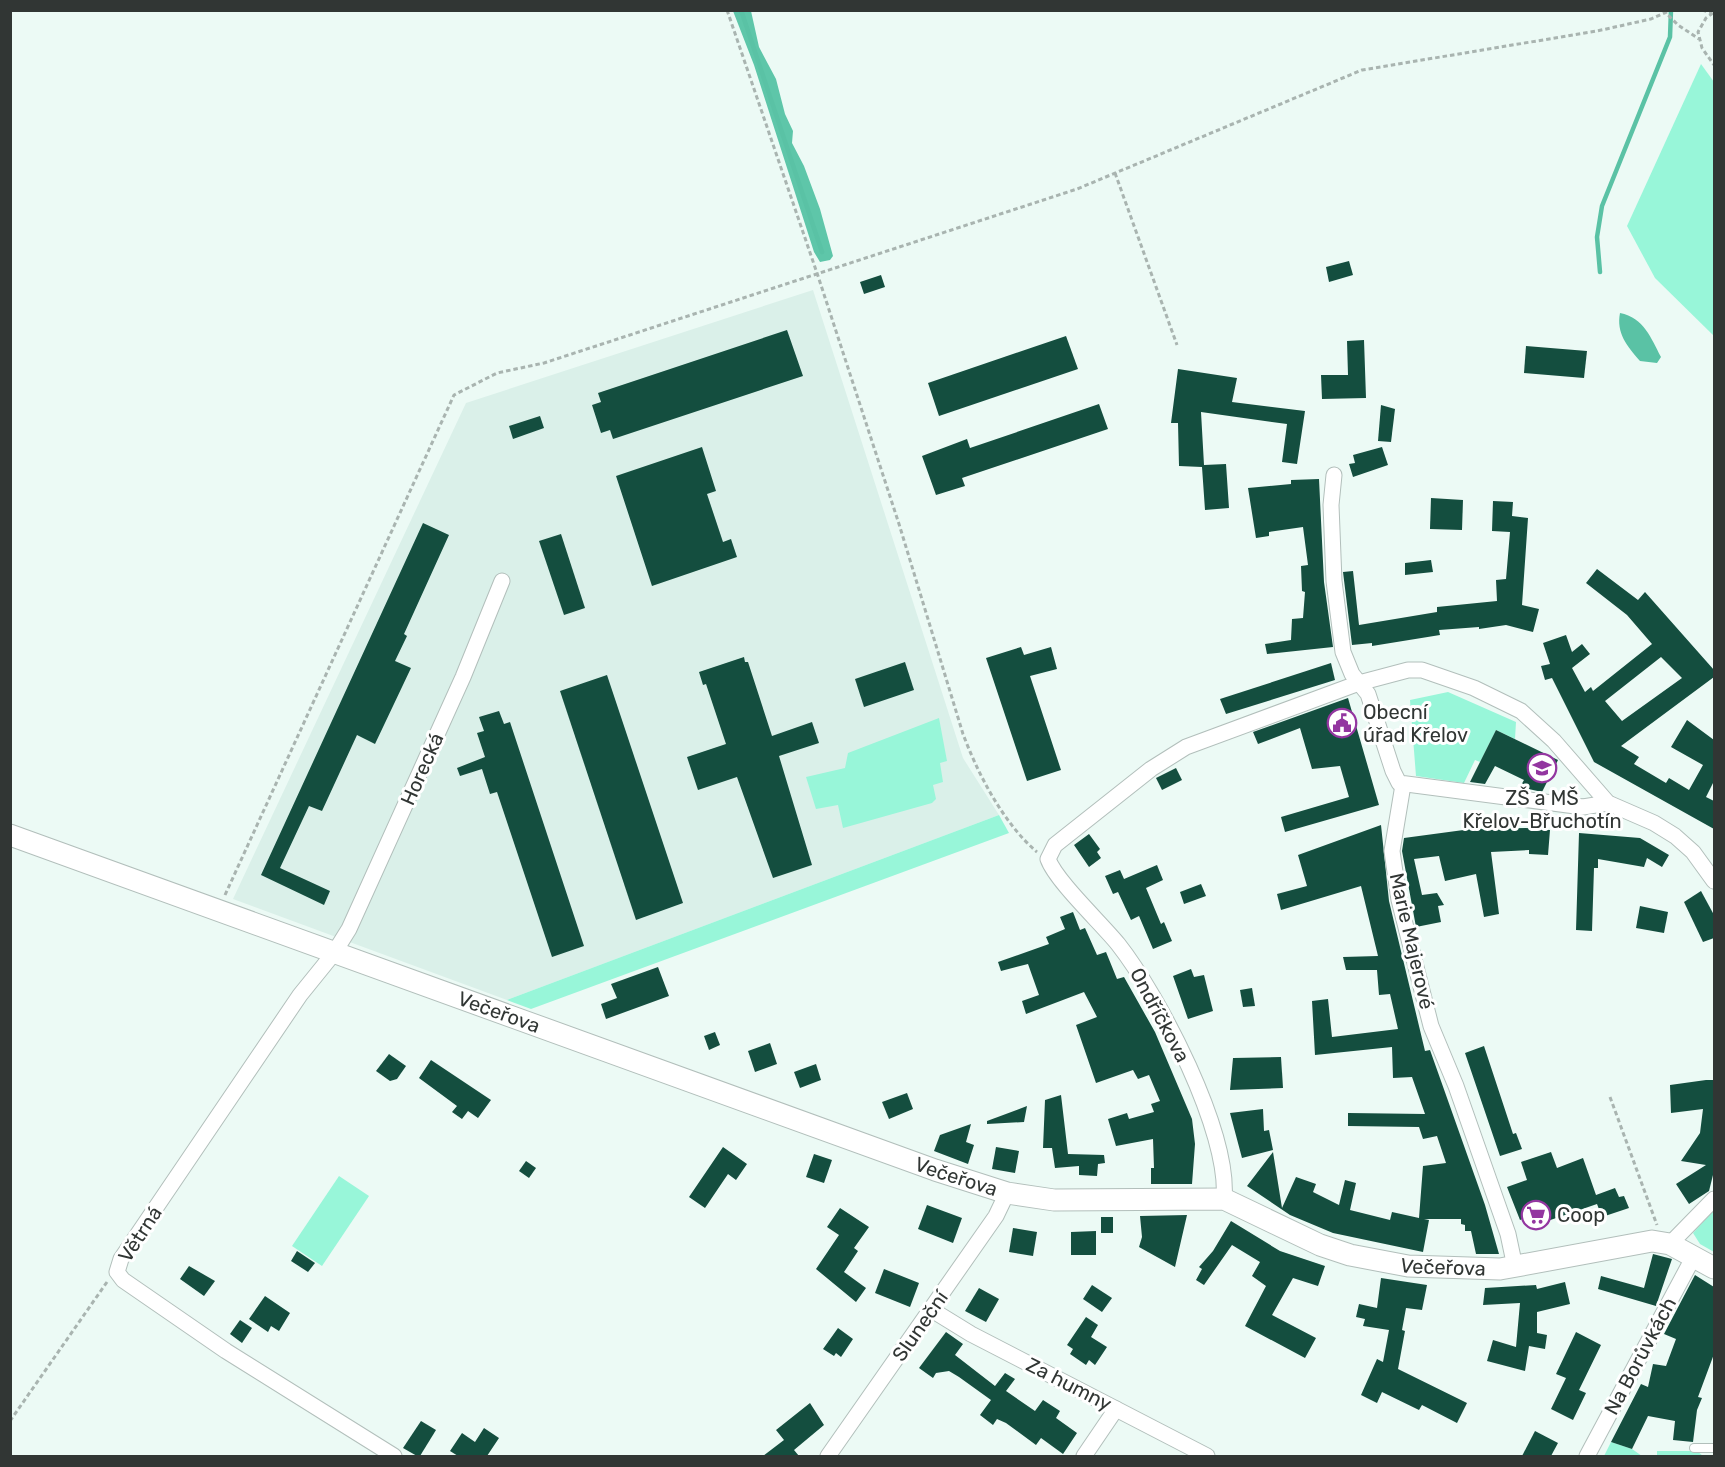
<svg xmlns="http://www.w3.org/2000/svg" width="1725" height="1467" viewBox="0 0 1725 1467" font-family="Rubik,sans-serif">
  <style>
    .built { fill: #daf0e9 }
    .green { fill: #98f6d9 }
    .forest { fill: #5ec6a9 }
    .water { fill: #5ac2a5 }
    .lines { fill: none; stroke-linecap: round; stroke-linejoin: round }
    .stream { stroke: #5ac2a5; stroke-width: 4.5 }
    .building { fill: #144e3f; fill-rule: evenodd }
    .lane-casing { stroke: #b2bfbb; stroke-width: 10 }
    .street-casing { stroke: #b2bfbb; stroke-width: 17 }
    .secondary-casing { stroke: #b2bfbb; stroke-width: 23 }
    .path { stroke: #a9b4b0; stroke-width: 3; stroke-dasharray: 4.5 3; stroke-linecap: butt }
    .lane { stroke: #fff; stroke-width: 8 }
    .street { stroke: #fff; stroke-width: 15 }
    .secondary { stroke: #fff; stroke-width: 21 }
    .labels { text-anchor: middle; stroke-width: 6; stroke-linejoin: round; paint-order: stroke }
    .poi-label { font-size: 20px; fill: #313634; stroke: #fff; text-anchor: start }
    .street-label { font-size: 20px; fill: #313634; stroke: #fff }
  </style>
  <rect width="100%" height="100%" fill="#ecfaf5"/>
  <path class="built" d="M813 290 963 758 999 815 507 1000 233 899 466 403Z"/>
  <g class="green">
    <path d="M1701 64 1714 82V336L1655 278 1627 226Z"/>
    <path d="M1448 692 1516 722 1515 739 1496 730 1480 762 1475 760 1464 783 1416 776 1410 700Z"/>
    <path d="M939 718 947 761 940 763 943 782 933 785 936 799 932 803 843 828 838 805 816 809 806 777 845 768 848 753Z"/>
    <path d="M999 815 1009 833 531 1009 507 1000Z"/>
    <path d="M339 1176 369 1196 322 1266 292 1246Z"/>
    <path d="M1714 1210V1252L1700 1244 1693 1233Z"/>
    <path d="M1611 1442 1632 1449 1642 1456H1604Z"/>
    <path d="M1657 1451H1697L1703 1456H1657Z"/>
  </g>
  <path class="forest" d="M733 11H751L759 47 776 79 785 114 793 131 792 143 804 166 820 209 833 256 830 260 820 262 814 252 754 65Z"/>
  <path class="water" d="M1620 313C1644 318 1651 338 1661 357L1657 363 1640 361C1627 346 1616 333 1620 313Z"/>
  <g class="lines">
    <g class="stream">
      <path d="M741 10 822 252"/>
      <path d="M1600 272 1597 237 1602 206 1670 37 1671 10"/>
    </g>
  </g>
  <g class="building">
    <path d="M1349 261 1353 275 1329 282 1326 267Z"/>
    <path d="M881 275 885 287 864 294 860 282Z"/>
    <path d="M787 330 803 376 613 439 610 430 601 433 592 405 601 402 598 393Z"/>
    <path d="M1066 336 1078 369 939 416 928 383Z"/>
    <path d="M1364 340 1366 398 1322 399 1321 375H1348L1347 341Z"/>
    <path d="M1526 346 1587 351 1584 378 1524 373Z"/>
    <path d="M1178 369 1237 378 1232 402 1305 411 1297 464 1282 462 1287 424 1201 412 1204 465 1226 464 1229 508 1205 510 1202 467 1179 466 1178 423H1171Z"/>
    <path d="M1099 404 1108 429 962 478 965 486 936 495 922 456 967 439 970 448Z"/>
    <path d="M1381 405 1395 409 1391 442 1378 441Z"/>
    <path d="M540 416 544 428 513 439 509 426Z"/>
    <path d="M702 447 716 491 707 494 723 542 731 539 737 557 652 586 616 476Z"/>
    <path d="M1382 447 1388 465 1353 477 1349 464 1355 463 1353 455Z"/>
    <path d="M1319 479 1324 582 1333 647 1267 654 1265 644 1291 640 1292 619 1303 618 1305 592 1302 591 1301 566 1308 565 1303 527 1269 532V536L1256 538 1248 488 1291 484V480Z"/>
    <path d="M1431 498 1463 500 1462 530 1430 529Z"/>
    <path d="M1493 501 1513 502 1512 516 1528 518 1522 605 1539 609 1533 632 1506 625 1479 629V627L1439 630 1440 635 1372 646V643L1352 645 1343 572 1353 571 1359 625 1437 612V607L1497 601 1496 580 1506 579 1510 532 1492 531Z"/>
    <path d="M423 523 449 535 404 634 407 636 395 661 411 668 375 744 357 735 322 811 309 806 280 868 330 891 324 905 261 875Z"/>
    <path d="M561 534 585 608 564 615 539 541Z"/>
    <path d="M1431 560 1433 572 1405 575V563Z"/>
    <path d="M1597 569 1638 600 1645 592 1714 670V677L1621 746 1639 757 1634 764 1666 783 1669 778 1689 790 1703 765 1671 747 1687 720 1714 740V781L1706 797 1714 801V829L1594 762 1552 678 1545 680 1541 666 1550 664 1543 643 1566 635 1572 652 1582 644 1590 654 1572 668 1585 692 1591 687 1593 691 1652 644 1627 615 1586 583ZM1661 657 1682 678 1622 721 1605 701Z"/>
    <path d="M1021 647 1024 655 1051 647 1057 669 1030 676 1061 770 1027 781 986 658Z"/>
    <path d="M744 657 745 662H748L772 736 812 722 819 743 779 756 812 865 773 878 737 777 698 790 687 757 726 744 706 684 703 685 699 672Z"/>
    <path d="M905 662 914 690 864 707 855 679Z"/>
    <path d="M1331 663 1335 680 1226 714 1220 699Z"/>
    <path d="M607 675 683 903 636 920 560 691Z"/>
    <path d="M1348 698 1379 805 1285 832 1281 817 1349 797 1340 766 1312 769 1300 728 1258 744 1253 732Z"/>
    <path d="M499 711 504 724 510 722 584 946 552 957 497 792 490 794 482 769 460 776 457 768 485 757 477 733 484 731 479 717Z"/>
    <path d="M1496 730 1558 760 1542 792 1520 787 1524 780 1495 766 1485 784 1470 782Z"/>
    <path d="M1176 768 1182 780 1162 790 1156 778Z"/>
    <path d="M1381 825 1389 901 1425 1051 1430 1050 1485 1205 1499 1254H1476L1471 1231H1465V1225L1461 1224V1219H1424L1429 1220 1423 1252 1333 1233 1290 1215 1247 1186 1273 1152 1282 1208 1296 1177 1316 1184 1313 1192 1339 1205 1345 1180 1356 1183 1350 1210 1390 1220 1392 1212 1419 1218 1423 1166 1446 1163 1437 1136 1423 1139 1419 1127 1348 1126V1113L1425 1114 1412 1077 1393 1078 1392 1047 1315 1055 1312 1001 1328 999 1332 1037 1398 1029 1390 994 1379 995 1377 970H1346L1343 957 1378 956 1361 886 1281 910 1277 894 1307 886 1298 855Z"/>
    <path d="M1526 828 1550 830 1548 855 1529 854V850L1491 852 1499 914 1484 917 1476 874 1445 881 1439 856 1414 859 1422 895 1437 893 1444 905 1438 906 1441 922 1416 927 1402 851 1404 838 1471 829Z"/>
    <path d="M1579 833 1640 838 1669 855 1662 867 1647 858 1644 867 1598 859V868H1594L1592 931 1576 930Z"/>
    <path d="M1089 834 1100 849 1097 852 1101 858 1089 867 1074 845Z"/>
    <path d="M1157 865 1163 880 1146 888 1161 924 1164 922 1172 941 1153 949 1139 916 1131 920 1118 892 1113 894 1105 876 1120 870 1124 879Z"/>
    <path d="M1201 884 1206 896 1184 904 1180 892Z"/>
    <path d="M1701 891 1714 915V938L1703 942 1684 902Z"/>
    <path d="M1640 906 1668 912 1664 933 1636 928Z"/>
    <path d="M1073 912 1080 930 1085 928 1097 955 1106 952 1117 979 1124 977 1155 1032 1192 1119 1195 1144 1192 1184H1151V1168H1154L1153 1139 1116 1146 1108 1119 1127 1113 1129 1119 1154 1112 1151 1104 1160 1101 1149 1075 1138 1079 1133 1070 1096 1083 1076 1025 1097 1017 1084 992 1026 1014 1022 1001 1039 995 1028 964 1001 971 998 962 1049 944 1046 937 1065 929 1060 917Z"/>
    <path d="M658 967 669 996 606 1019 601 1004 617 998 611 984Z"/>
    <path d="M1191 969 1194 977 1204 975 1213 1011 1188 1019 1173 976Z"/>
    <path d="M1252 988 1255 1006 1243 1007 1240 990Z"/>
    <path d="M715 1032 720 1045 709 1050 704 1036Z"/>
    <path d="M770 1043 777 1064 755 1072 748 1051Z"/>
    <path d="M1484 1046 1513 1134 1516 1133 1522 1149 1500 1156 1465 1053Z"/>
    <path d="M389 1054 406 1066 397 1079 390 1081 376 1071Z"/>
    <path d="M1281 1057 1283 1088 1230 1090 1233 1058Z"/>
    <path d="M431 1060 491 1100 478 1118 468 1111 462 1119 452 1112 457 1106 419 1078Z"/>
    <path d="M816 1064 821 1080 800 1088 794 1072Z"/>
    <path d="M1706 1080H1714V1171L1709 1191 1689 1204 1676 1184 1706 1165 1681 1161 1700 1133 1703 1109 1671 1113 1670 1085Z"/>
    <path d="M907 1093 913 1109 889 1119 882 1102Z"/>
    <path d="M1061 1095 1068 1154 1104 1155 1105 1163 1098 1164 1097 1176 1079 1175V1166L1055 1168 1052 1148H1043L1045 1100Z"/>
    <path d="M1027 1106 1024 1122 987 1124V1121Z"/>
    <path d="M1263 1109 1264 1131 1269 1130 1273 1150 1242 1158 1230 1113Z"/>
    <path d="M971 1124 966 1142 974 1145 968 1164 934 1151 940 1135Z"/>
    <path d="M723 1147 747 1164 736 1180 728 1174 705 1208 689 1197Z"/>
    <path d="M996 1147 1019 1151 1015 1173 992 1169Z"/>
    <path d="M1551 1152 1557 1168 1583 1158 1596 1195 1615 1188 1619 1197 1624 1196 1629 1208 1602 1217 1597 1204 1530 1227 1527 1217 1520 1220 1507 1187 1527 1180 1521 1162Z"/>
    <path d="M814 1154 832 1160 824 1183 806 1177Z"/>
    <path d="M526 1161 536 1168 529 1178 519 1171Z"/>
    <path d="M927 1205 962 1218 953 1243 918 1229Z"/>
    <path d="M840 1208 869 1227 854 1248 858 1251 844 1272 866 1288 856 1302 816 1269 839 1235 827 1227Z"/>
    <path d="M1187 1215 1175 1267 1139 1247 1142 1237 1140 1216Z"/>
    <rect x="1101" y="1217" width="12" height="16"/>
    <path d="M1231 1221 1280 1251 1325 1266 1318 1286 1293 1278 1272 1315 1316 1338 1305 1358 1245 1326 1266 1286 1252 1276 1260 1262 1232 1245 1204 1285 1196 1280 1202 1269 1199 1267 1213 1251Z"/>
    <path d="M1013 1228 1037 1232 1033 1256 1009 1252Z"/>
    <path d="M1096 1231V1255H1071V1232Z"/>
    <path d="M297 1251 315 1263 308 1272 291 1261Z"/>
    <path d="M1653 1254 1672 1259 1656 1306 1598 1289 1601 1276 1644 1288Z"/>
    <path d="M189 1266 215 1281 204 1296 180 1279Z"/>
    <path d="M884 1269 919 1283 910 1307 875 1293Z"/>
    <path d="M1695 1275 1714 1287V1354L1698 1397 1702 1398 1697 1410 1693 1442 1673 1440 1675 1421 1648 1416 1632 1449 1611 1442 1641 1384 1648 1387 1653 1364 1666 1366 1676 1339 1664 1334Z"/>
    <path d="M1381 1278 1427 1285 1422 1310 1406 1308 1402 1330 1405 1331 1398 1369 1467 1403 1457 1423 1422 1405 1419 1410 1382 1392 1377 1403 1361 1395 1377 1359 1383 1362 1389 1330 1363 1326 1365 1319 1356 1317 1359 1304 1377 1308Z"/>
    <path d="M1565 1282 1570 1304 1537 1312V1333L1547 1335 1545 1349 1529 1346 1525 1371 1487 1361 1493 1340 1516 1347 1520 1303 1483 1305 1485 1288 1536 1285 1537 1289Z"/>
    <path d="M1092 1285 1112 1298 1102 1312 1083 1299Z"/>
    <path d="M979 1288 999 1299 986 1322 965 1311Z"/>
    <path d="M265 1296 290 1313 279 1331 271 1326 268 1332 249 1319Z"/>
    <path d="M1086 1317 1098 1325 1091 1337 1107 1347 1095 1365 1089 1360 1086 1365 1070 1354 1073 1349 1067 1345Z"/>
    <path d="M240 1320 252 1328 242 1343 230 1334Z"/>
    <path d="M838 1328 853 1339 841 1357 836 1353 834 1356 823 1349Z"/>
    <path d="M946 1332 963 1344 955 1355 995 1386 1005 1373 1015 1379 1006 1391 1035 1411 1043 1400 1060 1411 1056 1418 1077 1433 1063 1454 1041 1438 1036 1445 1006 1423 997 1419 993 1425 980 1415 991 1400 959 1377 949 1371 936 1373 933 1378 919 1368Z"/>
    <path d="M1576 1332 1601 1345 1579 1390 1586 1393 1573 1420 1551 1409 1566 1378 1556 1374Z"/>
    <path d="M810 1403 824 1425 794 1450 799 1456H763L784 1440 776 1430Z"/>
    <path d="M421 1421 436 1430 420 1456H417L403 1448Z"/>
    <path d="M484 1428 499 1438 487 1456H458L450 1451 462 1433 475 1442Z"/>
    <path d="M1535 1431 1558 1443 1551 1456H1522Z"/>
  </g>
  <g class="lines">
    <g class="lane-casing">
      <path id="lane" d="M1694 1448H1714"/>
    </g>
    <g class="street-casing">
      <g id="street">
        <path d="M1334 475 1331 505 1334 581 1343 652 1352 674 1368 694 1393 771 1399 783 1583 807 1608 803"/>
        <path d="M1403 785 1392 851 1399 900 1431 1026 1456 1086 1508 1234 1515 1267"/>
        <path d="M1224 1199C1230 1132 1159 996 1118 944 1101 923 1056 881 1048 859L1055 845 1151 769 1186 747 1359 683 1408 670H1422L1474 688 1521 711 1554 741 1608 803 1654 823 1675 836 1693 852 1714 881"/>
        <path d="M1670 1244 1714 1199"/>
        <path d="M932 1310 971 1334 1207 1456"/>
        <path d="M394 1456 226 1351 123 1280 117 1272 121 1259 300 995 334 953 349 929 463 677 502 581"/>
        <path d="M828 1456 996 1216 1007 1193"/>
        <path d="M1084 1456 1116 1409"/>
        <path d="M1587 1456 1694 1256"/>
      </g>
    </g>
    <g class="secondary-casing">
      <g id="secondary">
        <path id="s1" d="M10 835 935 1170 1007 1193 1054 1200 1224 1199 1320 1245 1350 1255 1408 1266 1500 1269 1652 1241 1670 1244 1714 1268"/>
      </g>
    </g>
    <g class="path">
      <path d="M727 10 818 276 899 524 963 734C978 774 1003 823 1037 852"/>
      <path d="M1663 10 1678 25 1699 39"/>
      <path d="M1702 10 1712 13"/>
      <path d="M1713 13 1706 18 1698 32 1702 48 1714 65"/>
      <path d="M1115 173 1177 345"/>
      <path d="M225 895 454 395 497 373 544 363 1077 189 1362 70 1597 31 1651 19 1671 10"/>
      <path d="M1610 1097 1657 1225"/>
      <path d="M10 1421 107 1282"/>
    </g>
    <use href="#lane" class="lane"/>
    <use href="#street" class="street"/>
    <use href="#secondary" class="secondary"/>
  </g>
  <defs>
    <g id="civic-ring" transform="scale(1.5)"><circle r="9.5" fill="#fff" stroke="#9336a0" stroke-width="1.5"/><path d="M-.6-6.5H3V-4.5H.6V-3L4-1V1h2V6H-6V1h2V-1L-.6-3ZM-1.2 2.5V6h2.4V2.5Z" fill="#9336a0"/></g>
    <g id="school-ring" transform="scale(1.5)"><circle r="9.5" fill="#fff" stroke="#9336a0" stroke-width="1.5"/><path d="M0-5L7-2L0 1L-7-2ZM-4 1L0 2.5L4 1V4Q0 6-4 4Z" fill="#9336a0"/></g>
    <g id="supermarket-ring" transform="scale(1.5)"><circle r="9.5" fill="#fff" stroke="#9336a0" stroke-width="1.5"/><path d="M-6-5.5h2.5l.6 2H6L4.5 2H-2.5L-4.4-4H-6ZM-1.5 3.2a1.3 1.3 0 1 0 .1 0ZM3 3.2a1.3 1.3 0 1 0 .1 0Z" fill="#9336a0"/></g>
  </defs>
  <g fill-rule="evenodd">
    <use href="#civic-ring" x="1342" y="723"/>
    <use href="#school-ring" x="1542" y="768"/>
    <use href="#supermarket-ring" x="1536" y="1215"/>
  </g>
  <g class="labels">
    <g class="poi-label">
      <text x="1363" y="719">Obecní<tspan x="1363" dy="23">úřad Křelov</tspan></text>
      <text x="1542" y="805" text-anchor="middle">ZŠ a MŠ<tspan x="1542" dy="23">Křelov-Břuchotín</tspan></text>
      <text x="1557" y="1222">Coop</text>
    </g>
    <g class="street-label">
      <text transform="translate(422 769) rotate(-66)" y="7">Horecká</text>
      <text transform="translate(1412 941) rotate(77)" y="7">Marie Majerové</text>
      <text dy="7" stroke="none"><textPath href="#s1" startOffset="520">Večeřova</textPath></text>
      <text transform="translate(1160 1015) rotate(62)" y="7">Ondříčkova</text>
      <text dy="7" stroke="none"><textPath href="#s1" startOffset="1006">Večeřova</textPath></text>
      <text transform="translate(140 1234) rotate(-57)" y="7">Větrná</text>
      <text dy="7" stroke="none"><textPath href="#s1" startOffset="1509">Večeřova</textPath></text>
      <text transform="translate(920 1326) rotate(-55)" y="7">Sluneční</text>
      <text transform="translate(1640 1356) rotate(-62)" y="7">Na Borůvkách</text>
      <text transform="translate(1069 1384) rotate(27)" y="7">Za humny</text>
    </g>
  </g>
  <rect width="1725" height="1467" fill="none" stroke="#313634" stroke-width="24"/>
</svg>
